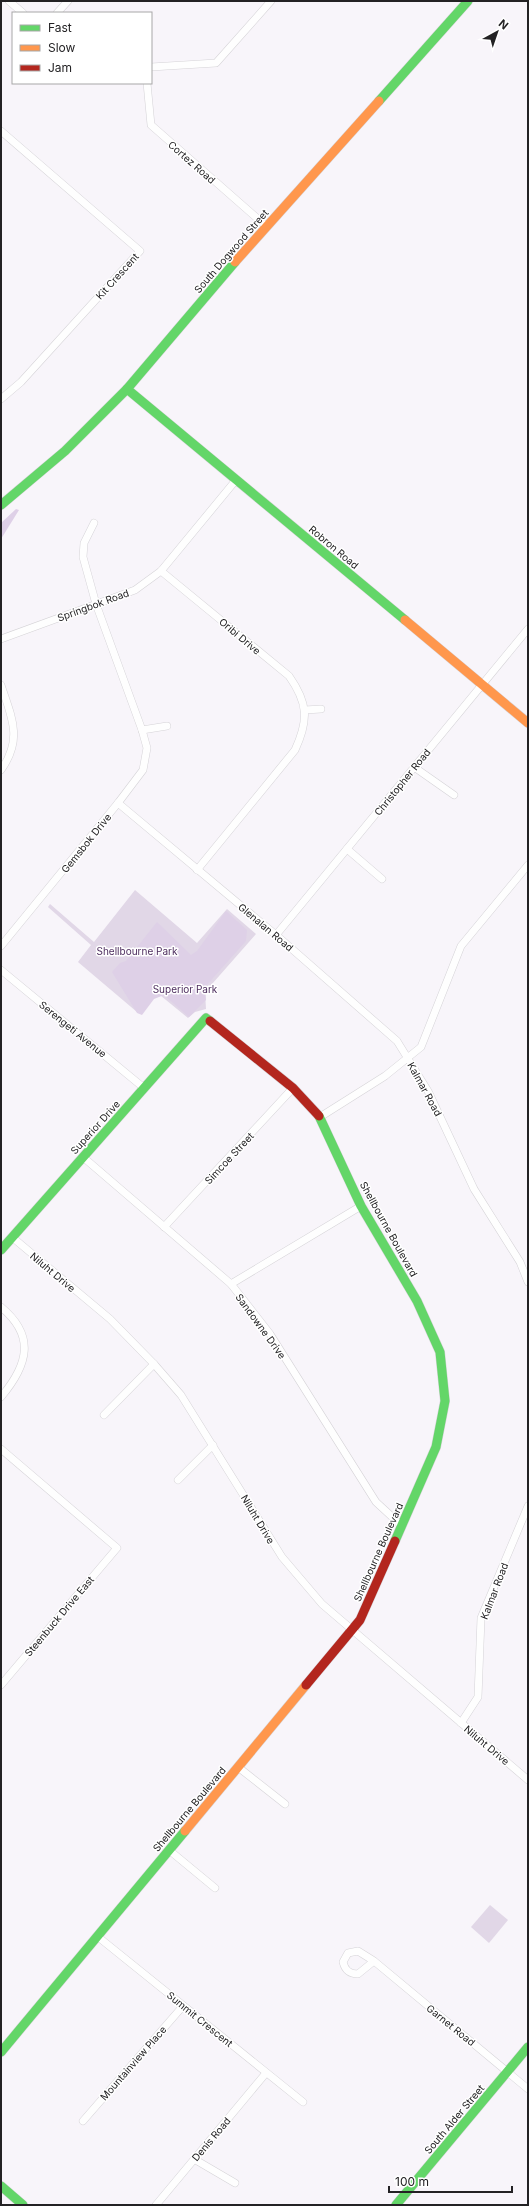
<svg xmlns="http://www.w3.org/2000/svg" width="529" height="2206" viewBox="0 0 529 2206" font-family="Inter,sans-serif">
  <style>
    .green { fill: #e1d7e7 }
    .forest { fill: #ded0e7 }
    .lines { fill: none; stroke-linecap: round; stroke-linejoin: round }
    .street-casing { stroke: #d5d3d7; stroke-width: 8 }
    .fast-casing { stroke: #d5d3d7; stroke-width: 10 }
    .slow-casing { stroke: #d5d3d7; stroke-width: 10 }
    .jam-casing { stroke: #d5d3d7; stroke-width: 10 }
    .street { stroke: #fefefe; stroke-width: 7 }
    .fast { stroke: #63d668; stroke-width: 9 }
    .slow { stroke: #ff974d; stroke-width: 9 }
    .jam { stroke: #b3261e; stroke-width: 9 }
    .labels { text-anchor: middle; stroke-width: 3; stroke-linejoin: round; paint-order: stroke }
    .street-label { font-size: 10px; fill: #232224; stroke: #fff }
    .park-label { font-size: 10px; fill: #4c2c5d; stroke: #fff }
  </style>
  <rect width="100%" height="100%" fill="#f8f5fa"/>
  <g class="green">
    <path d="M135 890 197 943 227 909 256 934 205 992 206 1009 195 1012 188 1018 155 991 137 1012 78 962 91 945 48 907 50 904 94 942Z"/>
    <path d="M490 1905 508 1920 489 1943 471 1927Z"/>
  </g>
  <g class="forest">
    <path d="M16 509 19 510 1 539V523Z"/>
    <path d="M226 911 247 930 246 941 205 987 206 1000 189 1017 164 995 154 999 142 1015 137 1013 112 972 120 963 126 961 157 922 191 955 197 951Z"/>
  </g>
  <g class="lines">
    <g class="street-casing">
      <g id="street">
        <path d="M9 1 23 13"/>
        <path d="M57 13 68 1"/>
        <path d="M151 67 216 63 271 1"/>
        <path d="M147 83 151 125 266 226"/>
        <path d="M1 131 140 251 21 382 1 399"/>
        <path d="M161 571 289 676C308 703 309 720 295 750L197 870"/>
        <path d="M1 639 135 590 161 571 236 480"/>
        <path d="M1 685C12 718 23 739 1 770"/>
        <path d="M305 710 321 709"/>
        <path d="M142 730 167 726"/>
        <path d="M414 767 454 795"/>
        <path d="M118 803 276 935 397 1041 428 1091 474 1189 520 1262 528 1282"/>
        <path d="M347 849 382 879"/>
        <path d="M276 935 528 629"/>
        <path d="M1 946 118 803 143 770 147 748 142 730 96 604 83 557 84 543 94 523"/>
        <path d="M1 970 144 1088"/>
        <path d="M320 1117 385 1076 421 1047 461 946 528 865"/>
        <path d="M83 1157 231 1284 270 1334 376 1502 402 1526"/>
        <path d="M164 1227 293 1088"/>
        <path d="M12 1237 110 1319 154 1364 181 1395 282 1557 322 1604 528 1780"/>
        <path d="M231 1284 361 1206"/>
        <path d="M1 1307C36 1336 28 1365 1 1397"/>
        <path d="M104 1415 154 1364"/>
        <path d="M1 1449 117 1548 1 1685"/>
        <path d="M178 1480 213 1445"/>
        <path d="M461 1723 478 1697 481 1618 528 1506"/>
        <path d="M238 1767 285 1804"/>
        <path d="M169 1850 215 1888"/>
        <path d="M97 1936 303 2102"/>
        <path d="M374 1961 358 1974C349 1974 345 1970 343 1962L348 1953 358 1951 374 1961 528 2089"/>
        <path d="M83 2121 183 2006"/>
        <path d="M194 2159 235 2183"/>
        <path d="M156 2205 266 2073"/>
      </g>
    </g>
    <g class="fast-casing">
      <g id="fast">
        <path d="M379 101 468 1"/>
        <path d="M127 389 405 620"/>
        <path d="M1 505 65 451 127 389 235 262"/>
        <path d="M319 1116 361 1206 417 1301 440 1352 445 1401 436 1447 395 1541"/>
        <path d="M1 1250 206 1018 210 1021"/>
        <path d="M1 2052 185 1831"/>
        <path d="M1 2186 23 2205"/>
        <path d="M396 2205 528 2047"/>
      </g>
    </g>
    <g class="slow-casing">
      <g id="slow">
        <path d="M235 262 379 101"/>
        <path d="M405 620 528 723"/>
        <path d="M185 1831 306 1685"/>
      </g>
    </g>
    <g class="jam-casing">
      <g id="jam">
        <path d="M210 1021 293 1088 319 1116"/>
        <path d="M306 1685 360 1620 395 1541"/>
      </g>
    </g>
    <use href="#street" class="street"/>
    <use href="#fast" class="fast"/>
    <use href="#slow" class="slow"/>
    <use href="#jam" class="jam"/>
  </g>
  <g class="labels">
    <g class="street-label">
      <text transform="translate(192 162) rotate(41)" y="4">Cortez Road</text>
      <text transform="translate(231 251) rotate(-49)" y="4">South Dogwood Street</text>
      <text transform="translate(117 276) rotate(-48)" y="4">Kit Crescent</text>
      <text transform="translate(334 547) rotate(40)" y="4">Robron Road</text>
      <text transform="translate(93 605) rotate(-20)" y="4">Springbok Road</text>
      <text transform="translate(240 636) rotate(40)" y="4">Oribi Drive</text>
      <text transform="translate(402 782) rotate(-51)" y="4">Christopher Road</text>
      <text transform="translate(86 843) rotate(-51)" y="4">Gemsbok Drive</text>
      <text transform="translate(266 927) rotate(40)" y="4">Glenalan Road</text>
      <text transform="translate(73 1029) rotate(39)" y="4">Serengeti Avenue</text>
      <text transform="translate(425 1089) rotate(61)" y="4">Kalmar Road</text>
      <text transform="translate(95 1127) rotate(-48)" y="4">Superior Drive</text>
      <text transform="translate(229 1158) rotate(-47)" y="4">Simcoe Street</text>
      <text transform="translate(389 1229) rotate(61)" y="4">Shellbourne Boulevard</text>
      <text transform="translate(53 1272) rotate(40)" y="4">Niluht Drive</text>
      <text transform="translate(261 1326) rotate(54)" y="4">Sandowne Drive</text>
      <text transform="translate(258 1519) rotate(59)" y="4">Niluht Drive</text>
      <text transform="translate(378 1552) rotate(-66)" y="4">Shellbourne Boulevard</text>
      <text transform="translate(494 1591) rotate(-69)" y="4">Kalmar Road</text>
      <text transform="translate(59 1616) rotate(-50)" y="4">Steenbuck Drive East</text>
      <text transform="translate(487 1745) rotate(40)" y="4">Niluht Drive</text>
      <text transform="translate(189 1809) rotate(-50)" y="4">Shellbourne Boulevard</text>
      <text transform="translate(200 2019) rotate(39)" y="4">Summit Crescent</text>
      <text transform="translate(451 2025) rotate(39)" y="4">Garnet Road</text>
      <text transform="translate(133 2063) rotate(-49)" y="4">Mountainview Place</text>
      <text transform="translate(454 2119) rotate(-50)" y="4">South Alder Street</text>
      <text transform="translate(211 2139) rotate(-50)" y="4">Denis Road</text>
    </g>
    <g class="park-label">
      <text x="137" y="955">Shellbourne Park</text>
      <text x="185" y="993">Superior Park</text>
    </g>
  </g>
  <rect width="529" height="2206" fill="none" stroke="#232224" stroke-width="4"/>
  <rect x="12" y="12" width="140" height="72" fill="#ffffff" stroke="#a7a7a7"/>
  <rect x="20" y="25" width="20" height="6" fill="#63d668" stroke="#a7a7a7"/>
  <text x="48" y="32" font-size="12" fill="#232224">Fast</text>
  <rect x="20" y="45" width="20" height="6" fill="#ff974d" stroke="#a7a7a7"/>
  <text x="48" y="52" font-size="12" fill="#232224">Slow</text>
  <rect x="20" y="65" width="20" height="6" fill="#b3261e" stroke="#a7a7a7"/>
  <text x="48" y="72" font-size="12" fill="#232224">Jam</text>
  <g transform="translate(497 32) rotate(40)" stroke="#ffffff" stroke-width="3" paint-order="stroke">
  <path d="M0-3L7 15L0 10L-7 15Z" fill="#232224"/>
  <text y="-6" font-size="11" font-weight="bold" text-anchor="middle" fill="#232224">N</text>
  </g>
  <path d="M389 2186v6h123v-6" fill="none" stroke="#232224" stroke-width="2"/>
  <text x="395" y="2186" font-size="12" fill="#232224" stroke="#ffffff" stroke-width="3" paint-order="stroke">100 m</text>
</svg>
